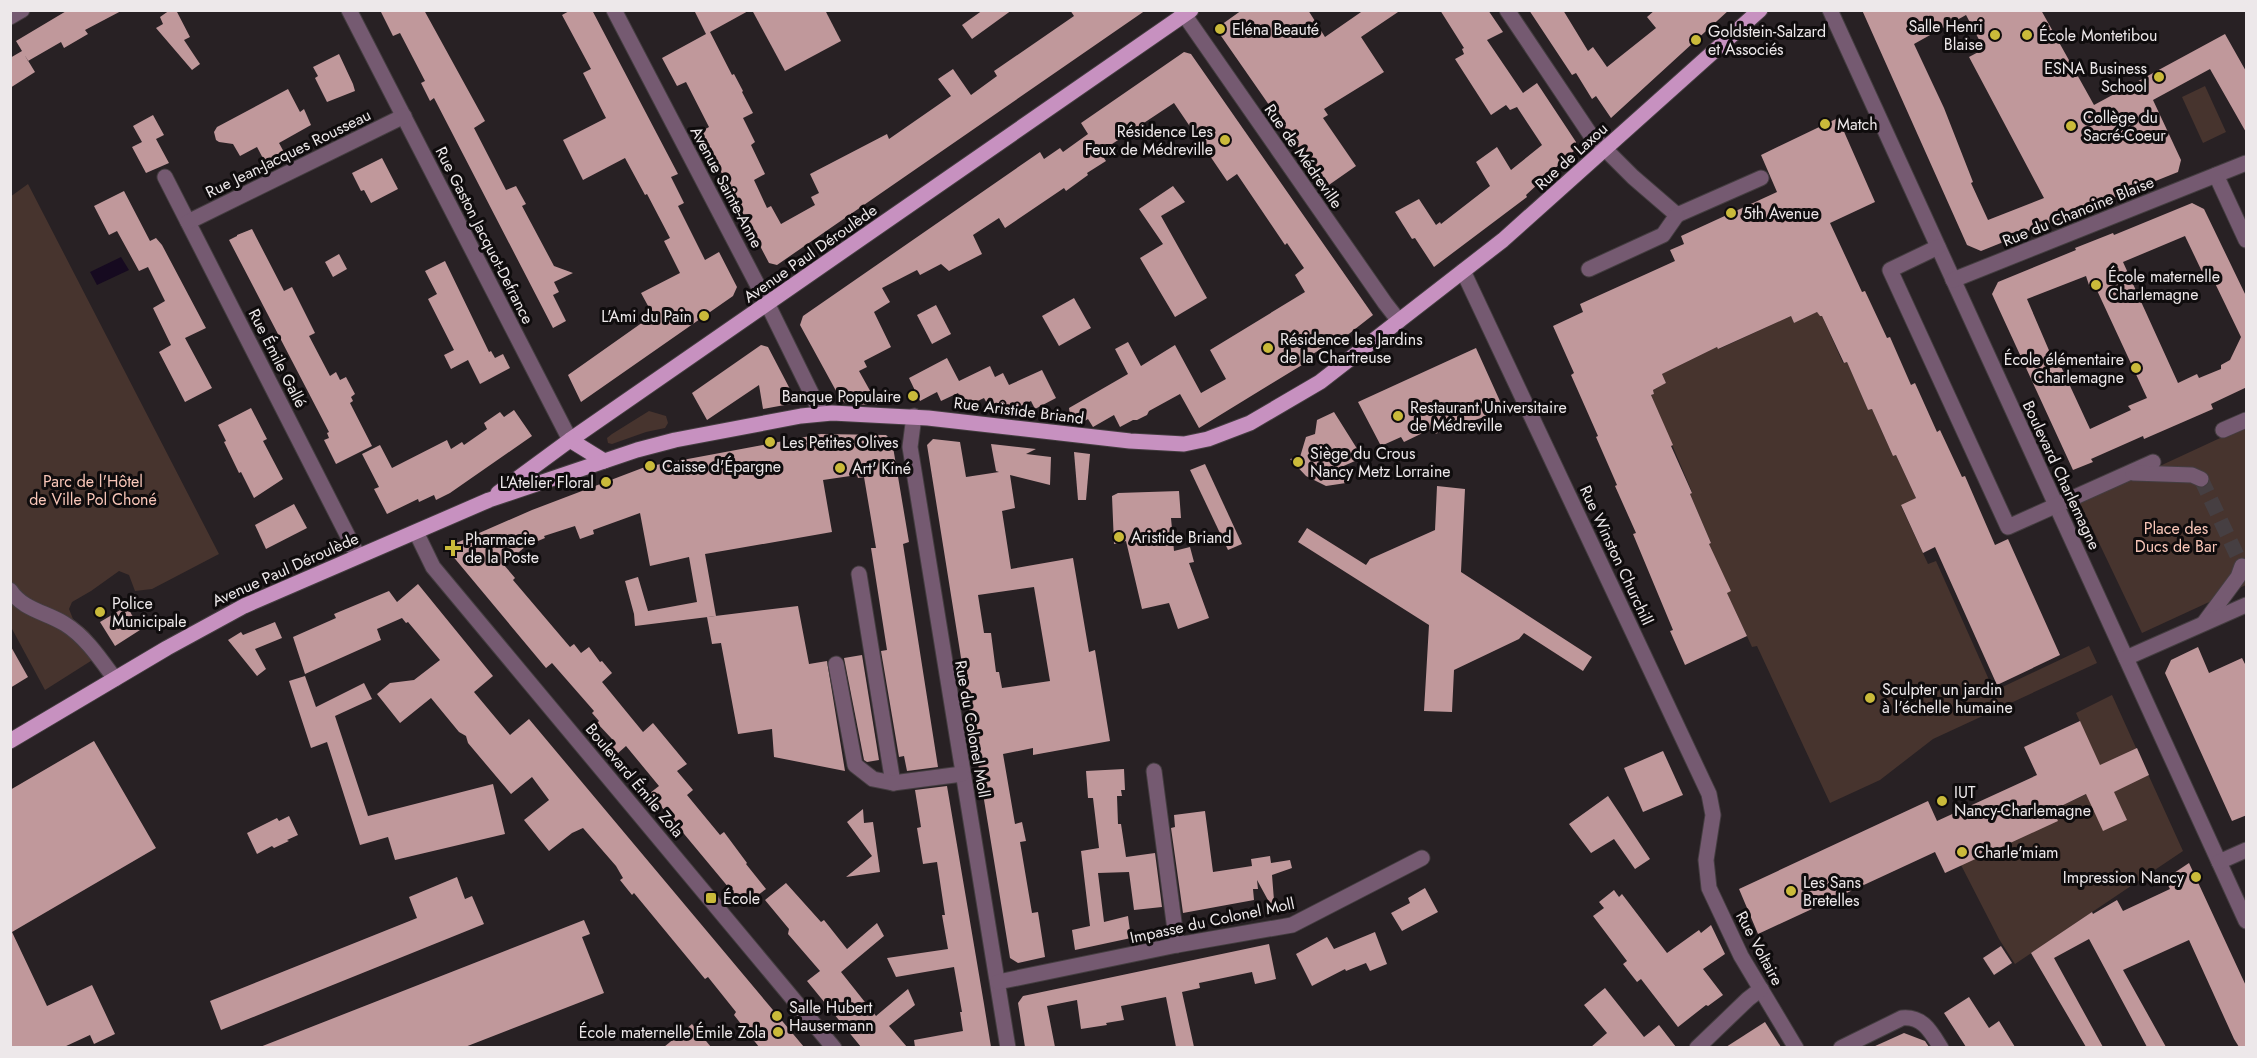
<svg xmlns="http://www.w3.org/2000/svg" width="2257" height="1058" viewBox="0 0 2257 1058" font-family="Jost,sans-serif">
  <style>
    .green { fill: #47342e }
    .water { fill: #160a20 }
    .building { fill: #c0989b; fill-rule: evenodd }
    .lines { fill: none; stroke-linecap: round; stroke-linejoin: round }
    .minor-tunnel { stroke: #463f42; stroke-width: 15; stroke-dasharray: 15 8; stroke-linecap: butt }
    .minor-casing { stroke: #443d40; stroke-width: 17 }
    .major-casing { stroke: #443d40; stroke-width: 17 }
    .minor { stroke: #755a71; stroke-width: 15 }
    .major { stroke: #c791c0; stroke-width: 15 }
    .poi-dot { fill: #caba3a; stroke: #0f0c0d; stroke-width: 2 }
    .labels { text-anchor: middle; stroke-width: 6; stroke-linejoin: round; paint-order: stroke }
    .poi-label { font-size: 16px; fill: #ede8ea; stroke: #0f0c0d; text-anchor: start }
    .street-label { font-size: 16px; fill: #ede8ea; stroke: #0f0c0d }
    .park-label { font-size: 16px; fill: #fac7b9; stroke: #0f0c0d }
  </style>
  <rect width="100%" height="100%" fill="#282124"/>
  <g class="green">
    <path d="M2205 86 2226 132 2203 143 2182 97Z"/>
    <path d="M28 184 219 554 152 589 135 591 129 575 119 571 91 591 72 602 69 609 73 619 88 631 105 652 45 690 11 627 10 197Z"/>
    <path d="M1817 312 1822 316 1843 363 1847 362 1868 410 1872 409 1893 456 1896 455 1916 498 1901 506 1928 564 1936 561 1994 691 2089 646 2097 663 1933 739 1880 780 1830 803 1757 646 1752 647 1727 593 1709 544 1711 543 1690 494 1692 492 1651 395 1654 394 1653 390 1666 383 1662 374 1717 347 1719 349 1791 316 1794 323Z"/>
    <path d="M649 411 666 416 668 423 665 428 646 432 612 444 608 443 607 438 612 434Z"/>
    <path d="M2246 426V585L2142 633 2080 503Z"/>
    <path d="M2112 695 2183 851 2015 964 1999 939 1961 865 2053 810 2108 784 2076 713Z"/>
  </g>
  <path class="water" d="M121 257 129 270 97 285 90 272Z"/>
  <g class="building">
    <path d="M68 10H123L85 30 88 34 64 48 61 42 28 61 24 54 35 72 10 88V58L22 51 16 41Z"/>
    <path d="M170 10H176L190 37 184 40 200 64 192 70 156 28 163 24 160 17Z"/>
    <path d="M380 10H424L485 121 474 128 506 190 516 186 526 204 522 206 554 266 573 273 554 282 559 292 553 295 566 321 553 328 434 98 430 101 421 83 425 81 400 33 393 36Z"/>
    <path d="M571 10H592L678 174 671 177 684 203 678 206 705 260 719 252 737 287 733 296 581 402 568 375 653 315 641 293 680 273 664 241 670 238 647 194 645 195 625 158 583 180 563 140 606 118 583 73 591 69 562 15Z"/>
    <path d="M694 10H750L710 32 732 75 734 74 743 91 742 92 753 113 743 118 755 142 751 145 765 174 754 180 767 208 771 206 781 224 815 205 811 197 819 193 810 174 887 134 889 139 951 96 938 79 953 69 971 95 997 76 994 71 1074 16 1070 10H1146L777 265 769 263 700 132 709 127 686 82 677 86 662 58 706 34Z"/>
    <path d="M752 10H825L841 41 785 71Z"/>
    <path d="M983 10H1012L972 39 962 25Z"/>
    <path d="M1242 10H1308L1325 37 1364 10H1401L1361 37 1384 72 1324 109 1328 115 1323 118 1356 166 1326 187 1219 33 1221 25Z"/>
    <path d="M1440 10H1488L1503 32 1487 40 1523 93 1537 83 1576 142 1575 150 1526 195 1527 197 1434 267 1415 238 1412 239 1395 212 1419 199 1436 225 1440 222 1441 224 1490 186 1476 162 1497 147 1511 170 1542 145 1517 107 1510 110 1506 105 1491 115 1455 59 1464 54 1462 49 1464 48Z"/>
    <path d="M1529 10H1563L1588 51 1593 47 1607 67 1656 28 1647 17 1655 10H1729L1611 118 1596 96 1592 99 1576 73 1572 75Z"/>
    <path d="M1862 10H2041L2094 105 2225 34 2247 73V134L2210 69 2153 100 2181 160 2178 172 1981 251 1967 245ZM1966 15 1984 49 1969 57 2044 198 1988 220 1971 183 1973 182 1944 108 1914 44Z"/>
    <path d="M1184 52 1191 54 1373 315 1336 344 1329 348 1327 345 1302 361V365L1199 428 1180 394 1149 411 1147 415 1137 420H1133L1120 427 1114 415 1093 427 1088 419 1078 425 1071 424 1069 408 1128 374 1115 349 1128 342 1141 366 1175 345 1201 393 1226 379 1210 350 1305 292 1295 275 1304 268 1287 243 1285 245 1237 174 1227 181 1174 103 1100 152 1106 161 1087 173 1088 175 1066 191 1064 188 1005 228 999 218 973 235 982 254 949 271 941 264 920 275 917 270 882 288 890 302 874 312 891 347 864 361 867 367 859 371 878 405 847 404 841 400 800 325 803 316 1040 152 1044 159 1060 148 1063 152 1088 134 1081 123Z"/>
    <path d="M339 54 353 84 355 91 327 102 315 78 318 76 313 67Z"/>
    <path d="M288 89 300 112 304 109 311 125 279 143 285 154 266 164 257 147 240 156 233 144 219 142 216 140 214 132 217 127Z"/>
    <path d="M153 115 164 135 156 139 169 163 146 173 132 147 142 142 133 126Z"/>
    <path d="M1838 118 1875 202 1830 223 1862 292 1865 291 1887 338 1890 337 1911 385 1915 383 1937 432 1940 430 1962 477 1965 476 1995 545 2008 539 2060 655 1997 685 1935 547 1923 553 1901 505 1916 498 1896 455 1893 456 1872 409 1868 410 1847 362 1844 363 1822 316H1820L1817 312 1794 323 1791 316 1718 349 1717 347 1662 374 1666 383 1653 390 1654 394 1651 395 1673 445 1671 446 1692 493 1690 494 1711 543 1709 544 1731 591 1727 593 1747 636 1685 665 1670 631 1673 630 1633 534 1636 533 1615 486 1617 485 1596 437 1598 436 1571 375 1574 373 1553 326 1583 312 1580 304 1675 261 1670 250 1684 244 1681 236 1777 192 1761 155Z"/>
    <path d="M382 158 398 189 371 203 364 190 361 191 352 173Z"/>
    <path d="M1173 186 1185 202 1161 216 1207 298 1175 317 1140 258 1163 244 1139 209Z"/>
    <path d="M124 191 150 241 156 238 162 245 206 328 185 338 212 388 185 402 159 352 171 345 153 308 165 301 148 267 139 271 117 231 109 235 94 206Z"/>
    <path d="M2192 203 2204 209 2247 298V387L2211 404 2213 409 2144 439 2143 436 2091 459 2093 462 2073 470 1992 294 1998 282 2076 250 2075 248 2113 233 2114 235ZM2185 236 2206 280 2212 277 2241 337 2230 360 2221 365V369L2199 378 2197 374 2178 383 2123 262ZM2086 276 2090 288 2095 286 2147 398 2128 406 2131 410 2090 429 2058 360 2054 362 2027 299Z"/>
    <path d="M252 229 284 291 292 287 315 333 309 336 330 376 336 372 340 380 346 377 355 394 351 397 353 401 350 403 372 446 336 464 324 440 329 438 327 433 329 432 229 240 237 236V235Z"/>
    <path d="M339 254 347 269 333 277 325 262Z"/>
    <path d="M445 261 489 352 491 351 495 358 503 354 510 368 480 384 468 360 451 369 444 355 454 350 428 299 437 294 425 271Z"/>
    <path d="M1074 298 1091 328 1059 346 1042 316Z"/>
    <path d="M936 305 951 334 932 344 917 315Z"/>
    <path d="M761 345 768 347 791 391 794 397 790 404 763 409 759 385 707 420 692 393Z"/>
    <path d="M1476 348 1504 410 1435 434 1433 428 1404 442 1401 437 1381 446 1358 402Z"/>
    <path d="M947 358 959 381 990 366 995 377 1003 373 1009 385 1042 370 1056 398 1035 409 1031 401 1020 406 1027 419 1012 418 1003 402 990 409 984 398 965 407 958 393 941 401 937 392 920 401 909 378Z"/>
    <path d="M251 408 267 439 263 441 283 479 254 498 241 472 239 473 224 442 226 441 218 425Z"/>
    <path d="M514 410 532 436 450 493 436 500 434 495 419 502 418 499 387 514 374 489 379 487 362 454 380 445 392 468 447 440 451 449 462 442 464 445 487 429 484 423 500 412 504 417Z"/>
    <path d="M1334 412 1361 455 1354 458 1355 461 1339 468 1346 483 1326 486 1306 476 1290 459 1300 457 1306 437 1315 434 1317 420Z"/>
    <path d="M821 434 886 435 892 441 909 542 903 544 938 767 907 771 904 756 899 757 881 651 887 650 871 548H876L864 477 858 478 857 475 823 480 832 532 705 554 716 616 635 626 634 614 625 581 638 577 648 611 697 602 689 557 650 566 640 513 593 530 594 534 580 539 575 526 544 536 545 538 526 546 504 565 515 578 513 580 570 647 574 644 581 653 589 647 600 662 602 661 612 673 602 682 643 732 653 723 687 764 677 771 693 790 687 795 720 835 724 832 747 863 746 864 766 889 744 906 650 793 659 786 626 746 617 754 608 743 612 739 597 723 599 721 592 713 594 711 552 663 546 668 451 554 454 544 532 510 645 467Z"/>
    <path d="M933 439 960 442 966 477 999 472 996 471 991 444 1036 449 1026 454 1051 457 1050 485 1010 475 1015 508 1002 511 1011 569 1073 558 1089 652 1095 650 1110 741 1033 755V748L1003 754 1015 824 1022 822 1026 841 1020 842 1032 913 1038 912 1045 957 1018 963 1010 958 974 739 927 445ZM1034 587 1050 681 1002 688 999 672H996L991 633H984L978 595Z"/>
    <path d="M1074 452 1090 454 1086 500H1078Z"/>
    <path d="M1205 464 1242 544 1228 550 1190 470Z"/>
    <path d="M1437 486 1465 489 1461 572 1592 657 1583 671 1524 633 1519 639 1454 670 1452 712 1424 711 1429 625 1298 542 1307 528 1366 565 1370 559 1435 530Z"/>
    <path d="M1179 491 1181 518H1171L1174 551 1190 547 1194 562 1189 563 1209 618 1178 629 1169 603 1142 609 1126 541 1114 544 1112 496 1118 493Z"/>
    <path d="M294 504 307 528 266 549 255 525Z"/>
    <path d="M418 584 493 676 474 692 510 735 529 719 804 1047H759L734 1015 736 1012 708 977 705 979 634 893 632 895 620 880 623 878 616 866 583 828 572 833 549 851 524 820 549 800 532 777 511 794 468 743 466 736 459 732 431 698 400 723 377 694 390 683 414 680 440 660 408 622 406 623 402 618 377 629 381 640 305 674 293 637 336 618 334 614 389 591 397 602Z"/>
    <path d="M127 606 140 630 115 646 100 622Z"/>
    <path d="M798 606 809 664 827 661 845 771 774 757 772 729 738 734 721 643 712 644 707 617Z"/>
    <path d="M275 622 282 638 255 649 266 669 257 676 228 640 241 632 243 635Z"/>
    <path d="M10 645 28 677 10 688Z"/>
    <path d="M2198 647 2209 673 2242 658 2247 668V815L2232 821 2165 673 2171 660Z"/>
    <path d="M862 655 879 760 867 762 864 760 844 658Z"/>
    <path d="M305 676 316 707 364 683 372 699 335 716 368 816 493 784 505 834 395 860 388 837 360 845 327 742 311 748 289 681Z"/>
    <path d="M2080 721 2100 765 2137 748 2149 775 2114 792 2127 820 2103 831 2086 794 2053 810 2058 821 1945 873 1935 852 1758 934 1739 889 1928 801 1937 821 2037 775 2024 747Z"/>
    <path d="M94 741 156 848 12 932 47 1006 92 985 115 1034 94 1044 90 1035 64 1047H10V790Z"/>
    <path d="M1663 751 1683 795 1643 812 1624 768Z"/>
    <path d="M1124 769 1125 790H1121L1122 796H1117L1118 824H1121L1126 857 1155 853 1162 907 1134 910 1129 872 1098 873 1104 922 1128 916 1131 938 1075 950 1072 930 1090 926 1081 851 1099 848 1093 798H1088L1086 771Z"/>
    <path d="M947 786 984 1004 991 1047H915L914 1040 963 1031 960 1012H962L954 967 896 977 887 958 948 949 942 915H945L937 862 923 864 917 828 921 827 915 790Z"/>
    <path d="M1608 796 1650 859 1635 869 1614 839 1591 853 1569 824Z"/>
    <path d="M863 809 864 823 873 822 880 872 846 877 872 856 847 822Z"/>
    <path d="M1205 811 1213 872 1252 866 1251 859 1270 856 1271 863 1290 860 1292 868 1272 875 1275 913 1257 880 1258 889H1253L1254 900 1183 913 1171 828 1175 827 1174 815Z"/>
    <path d="M289 816 298 835 287 840 289 841 274 848 272 846 257 854 247 833 277 818 279 821Z"/>
    <path d="M2189 863 2247 988V1047H2239L2234 1039 2189 940 2123 970 2166 1047H2147L2089 939 2054 958 2103 1047H2086L2031 953 2092 912 2093 914 2117 900 2123 911 2170 889 2165 879Z"/>
    <path d="M457 877 465 899 472 896 484 924 221 1030 210 1001 417 918 409 897Z"/>
    <path d="M786 883 821 922 824 920 847 949 877 923 884 936 841 972 876 1016 908 989 915 1005 889 1026 907 1047H861L807 981 820 971 788 934 789 929 765 900Z"/>
    <path d="M1425 888 1438 912 1402 931 1391 913 1410 903 1408 898Z"/>
    <path d="M1614 890 1619 897 1622 894 1667 953 1699 930 1701 933 1711 925 1725 954 1703 969 1723 995 1708 1006 1706 1005 1678 1027 1641 979 1637 982 1623 964 1627 961 1593 916 1604 908 1599 902Z"/>
    <path d="M584 920 590 934 582 937 604 993 465 1047H260Z"/>
    <path d="M1375 932 1387 964 1370 971 1366 963 1346 971 1345 969 1312 986 1296 954 1327 937 1334 949Z"/>
    <path d="M1269 944 1276 979 1255 984 1252 972 1199 983 1200 988 1182 992 1194 1047H1176L1166 997 1121 1006 1124 1020 1106 1023 1107 1025 1081 1029 1077 1000 1047 1006 1055 1047H1025L1018 1003 1023 996Z"/>
    <path d="M2001 946 2012 963 1994 975 1983 958Z"/>
    <path d="M1605 988 1644 1037 1659 1025 1676 1047H1591L1607 1033 1584 1005Z"/>
    <path d="M1969 997 1989 1028 1999 1021 2015 1047H1966L1944 1013Z"/>
    <path d="M1765 1022 1781 1047H1726Z"/>
    <path d="M692 1024 711 1047H664Z"/>
    <path d="M1904 1033 1925 1041 1929 1047H1873Z"/>
  </g>
  <g class="lines">
    <path class="minor-tunnel" d="M2201 479 2242 566"/>
    <g class="minor-casing">
      <g id="minor">
        <path d="M349 10 570 440"/>
        <path d="M614 10 768 305 821 413"/>
        <path d="M1181 10 1385 303 1399 321"/>
        <path d="M1507 10 1590 134 1633 177 1677 215 1761 178"/>
        <path d="M1830 10 2246 921"/>
        <path d="M10 17 22 10"/>
        <path d="M2216 175 2246 240"/>
        <path d="M165 177 358 556"/>
        <path d="M188 222 404 116"/>
        <path d="M1938 247 1890 270 2008 527 2153 462"/>
        <path d="M1589 269 1663 235 1677 215"/>
        <path d="M1463 271 1709 794 1713 815 1706 860 1709 888 1741 956 1796 1048"/>
        <path d="M1953 280 2246 163"/>
        <path d="M914 416 910 447 917 490 1008 1048"/>
        <path d="M2223 430 2246 420"/>
        <path d="M2133 473 2192 475 2201 479"/>
        <path d="M416 532 433 567 834 1048"/>
        <path d="M859 574 893 783"/>
        <path d="M10 590C23 610 46 612 65 624 86 637 101 660 115 679"/>
        <path d="M2204 623 2238 577 2242 566"/>
        <path d="M2126 658 2246 605"/>
        <path d="M836 664 855 765 873 779 893 783 962 774"/>
        <path d="M1154 771 1177 945"/>
        <path d="M2219 862 2246 850"/>
        <path d="M998 982 1177 945 1292 925 1422 858"/>
        <path d="M1697 1048 1748 999 1761 989"/>
        <path d="M1841 1048 1902 1018C1923 1016 1931 1032 1941 1048"/>
      </g>
    </g>
    <g class="major-casing">
      <g id="major">
        <path d="M570 440 604 461"/>
        <path d="M498 493 570 440 1191 10"/>
        <path d="M10 741 167 648 244 606 489 500 637 450 675 440 801 416 832 413 928 418 1130 441 1184 444 1208 439 1250 423 1320 382 1503 240 1760 10"/>
      </g>
    </g>
    <use href="#minor" class="minor"/>
    <use href="#major" class="major"/>
  </g>
  <g class="poi-dot">
    <circle cx="1220" cy="29" r="6"/>
    <circle cx="1995" cy="35" r="6"/>
    <circle cx="2027" cy="35" r="6"/>
    <circle cx="1696" cy="40" r="6"/>
    <circle cx="2159" cy="77" r="6"/>
    <circle cx="1825" cy="124" r="6"/>
    <circle cx="2071" cy="126" r="6"/>
    <circle cx="1225" cy="140" r="6"/>
    <circle cx="1731" cy="213" r="6"/>
    <circle cx="2096" cy="285" r="6"/>
    <circle cx="704" cy="316" r="6"/>
    <circle cx="1268" cy="348" r="6"/>
    <circle cx="2136" cy="368" r="6"/>
    <circle cx="913" cy="396" r="6"/>
    <circle cx="1398" cy="416" r="6"/>
    <circle cx="770" cy="442" r="6"/>
    <circle cx="1298" cy="462" r="6"/>
    <circle cx="650" cy="466" r="6"/>
    <circle cx="840" cy="468" r="6"/>
    <circle cx="606" cy="482" r="6"/>
    <circle cx="1119" cy="537" r="6"/>
    <path d="M450 539h6v6h6v6h-6v6h-6v-6h-6v-6h6z"/>
    <circle cx="100" cy="612" r="6"/>
    <circle cx="1870" cy="698" r="6"/>
    <circle cx="1942" cy="801" r="6"/>
    <circle cx="1962" cy="852" r="6"/>
    <circle cx="2196" cy="877" r="6"/>
    <circle cx="1791" cy="891" r="6"/>
    <rect x="705" y="892" width="12" height="12" rx="3"/>
    <circle cx="777" cy="1016" r="6"/>
    <circle cx="778" cy="1032" r="6"/>
  </g>
  <g class="labels">
    <g class="poi-label">
      <text x="1983" y="32" text-anchor="end">Salle Henri<tspan x="1983" dy="18">Blaise</tspan></text>
      <text x="1232" y="35">Eléna Beauté</text>
      <text x="1708" y="37">Goldstein-Salzard<tspan x="1708" dy="18">et Associés</tspan></text>
      <text x="2039" y="41">École Montetibou</text>
      <text x="2147" y="74" text-anchor="end">ESNA Business<tspan x="2147" dy="18">School</tspan></text>
      <text x="2083" y="123">Collège du<tspan x="2083" dy="18">Sacré-Coeur</tspan></text>
      <text x="1837" y="130">Match</text>
      <text x="1213" y="137" text-anchor="end">Résidence Les<tspan x="1213" dy="18">Feux de Médreville</tspan></text>
      <text x="1743" y="219">5th Avenue</text>
      <text x="2108" y="282">École maternelle<tspan x="2108" dy="18">Charlemagne</tspan></text>
      <text x="692" y="322" text-anchor="end">L'Ami du Pain</text>
      <text x="1280" y="345">Résidence les Jardins<tspan x="1280" dy="18">de la Chartreuse</tspan></text>
      <text x="2124" y="365" text-anchor="end">École élémentaire<tspan x="2124" dy="18">Charlemagne</tspan></text>
      <text x="901" y="402" text-anchor="end">Banque Populaire</text>
      <text x="1410" y="413">Restaurant Universitaire<tspan x="1410" dy="18">de Médreville</tspan></text>
      <text x="782" y="448">Les Petites Olives</text>
      <text x="1310" y="459">Siège du Crous<tspan x="1310" dy="18">Nancy Metz Lorraine</tspan></text>
      <text x="662" y="472">Caisse d'Épargne</text>
      <text x="852" y="474">Art' Kiné</text>
      <text x="594" y="488" text-anchor="end">L'Atelier Floral</text>
      <text x="1131" y="543">Aristide Briand</text>
      <text x="465" y="545">Pharmacie<tspan x="465" dy="18">de la Poste</tspan></text>
      <text x="112" y="609">Police<tspan x="112" dy="18">Municipale</tspan></text>
      <text x="1882" y="695">Sculpter un jardin<tspan x="1882" dy="18">à l'échelle humaine</tspan></text>
      <text x="1954" y="798">IUT<tspan x="1954" dy="18">Nancy-Charlemagne</tspan></text>
      <text x="1974" y="858">Charle'miam</text>
      <text x="2184" y="883" text-anchor="end">Impression Nancy</text>
      <text x="1803" y="888">Les Sans<tspan x="1803" dy="18">Bretelles</tspan></text>
      <text x="723" y="904">École</text>
      <text x="789" y="1013">Salle Hubert<tspan x="789" dy="18">Hausermann</tspan></text>
      <text x="766" y="1038" text-anchor="end">École maternelle Émile Zola</text>
    </g>
    <g class="street-label">
      <text transform="translate(288 153) rotate(-26)" y="6">Rue Jean-Jacques Rousseau</text>
      <text transform="translate(1304 156) rotate(55)" y="6">Rue de Médreville</text>
      <text transform="translate(1571 156) rotate(-42)" y="6">Rue de Laxou</text>
      <text transform="translate(727 187) rotate(62)" y="6">Avenue Sainte-Anne</text>
      <text transform="translate(2078 211) rotate(-22)" y="6">Rue du Chanoine Blaise</text>
      <text transform="translate(485 235) rotate(63)" y="6">Rue Gaston Jacquot-Defrance</text>
      <text transform="translate(810 253) rotate(-35)" y="6">Avenue Paul Déroulède</text>
      <text transform="translate(278 358) rotate(63)" y="6">Rue Émile Gallé</text>
      <text transform="translate(1019 410) rotate(7)" y="6">Rue Aristide Briand</text>
      <text transform="translate(2062 475) rotate(65)" y="6">Boulevard Charlemagne</text>
      <text transform="translate(1617 555) rotate(65)" y="6">Rue Winston Churchill</text>
      <text transform="translate(285 569) rotate(-24)" y="6">Avenue Paul Déroulède</text>
      <text transform="translate(973 729) rotate(80)" y="6">Rue du Colonel Moll</text>
      <text transform="translate(635 780) rotate(50)" y="6">Boulevard Émile Zola</text>
      <text transform="translate(1212 920) rotate(-12)" y="6">Impasse du Colonel Moll</text>
      <text transform="translate(1760 948) rotate(62)" y="6">Rue Voltaire</text>
    </g>
    <g class="park-label">
      <text x="93" y="487">Parc de l'Hôtel<tspan x="93" dy="18">de Ville Pol Choné</tspan></text>
      <text x="2176" y="534">Place des<tspan x="2176" dy="18">Ducs de Bar</tspan></text>
    </g>
  </g>
  <rect width="2257" height="1058" fill="none" stroke="#ede8ea" stroke-width="24"/>
</svg>
